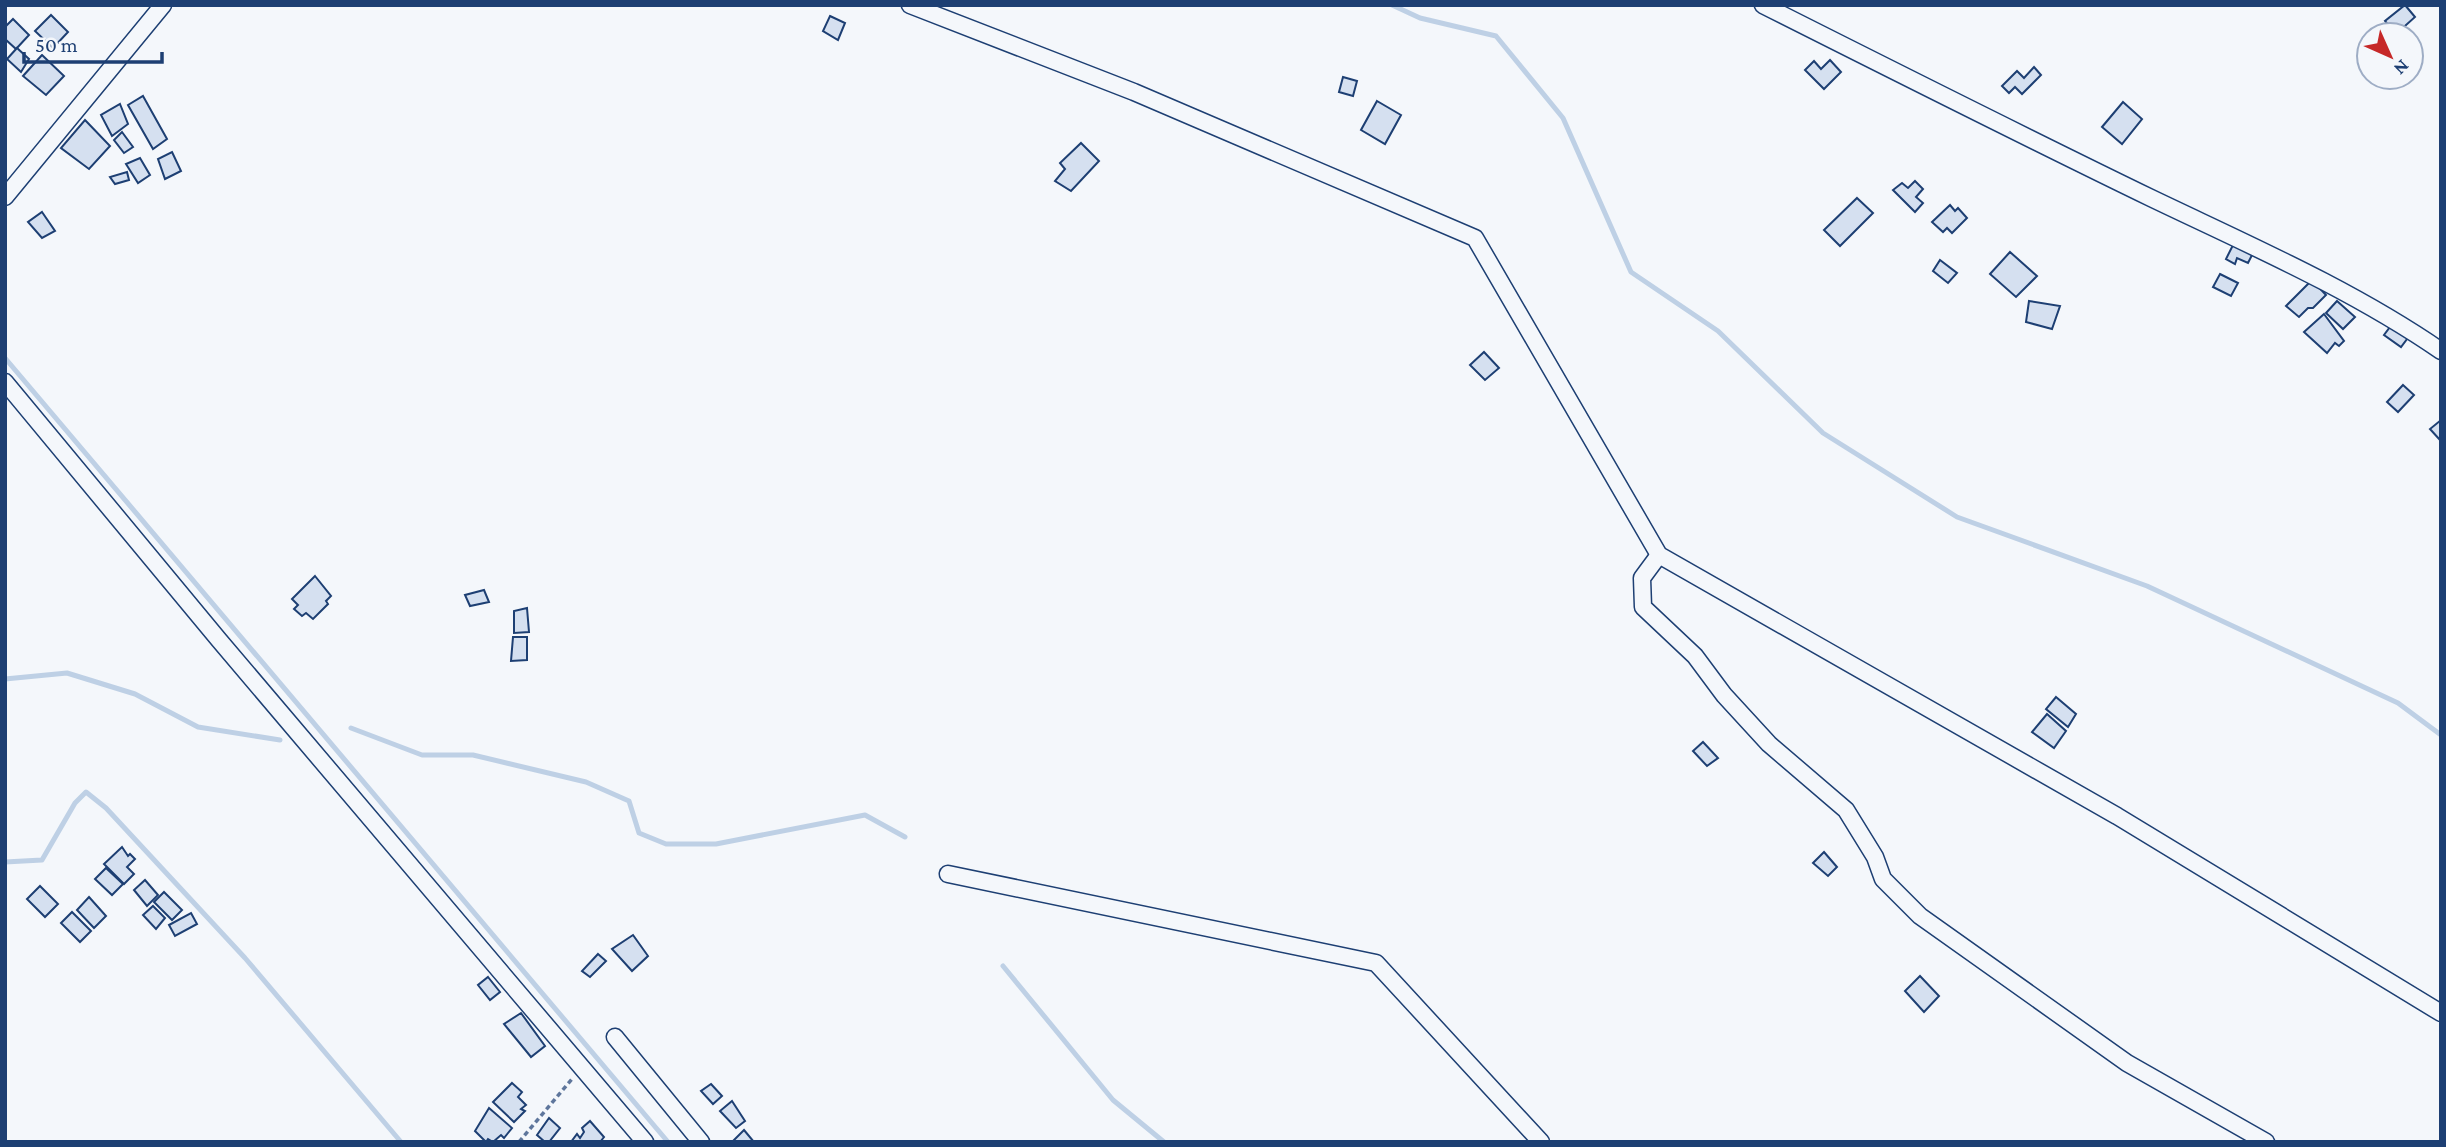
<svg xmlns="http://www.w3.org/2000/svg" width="2446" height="1147" viewBox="0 0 2446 1147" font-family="'Crimson Pro',serif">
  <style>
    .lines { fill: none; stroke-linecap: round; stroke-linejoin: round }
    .stream { stroke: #bed0e5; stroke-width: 5 }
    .building { fill: #d5e0f0; stroke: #1d3f73; stroke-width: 2 }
    .minor-casing { stroke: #1d3f73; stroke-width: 19 }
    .path { stroke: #5e769c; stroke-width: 3.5; stroke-dasharray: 5 3.5; stroke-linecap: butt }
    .minor { stroke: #f4f7fb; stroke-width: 16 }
  </style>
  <rect width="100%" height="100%" fill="#f4f7fb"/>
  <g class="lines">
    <g class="stream">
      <path d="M1392 5 1420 18 1496 36 1563 118 1631 272 1718 331 1823 433 1957 517 2147 586 2398 703 2441 735"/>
      <path d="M5 358 668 1142"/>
      <path d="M5 679 67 673 135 694 198 727 280 740"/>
      <path d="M351 728 422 755H473L586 782 629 801 639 833 666 844H716L865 815 905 837"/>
      <path d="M5 862 42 860 75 803 86 792 106 808 245 958 401 1142"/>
      <path d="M1003 966 1113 1100 1164 1142"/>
    </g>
  </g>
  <g class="building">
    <path d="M2405 5 2415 17 2396 34 2385 21Z"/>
    <path d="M51 15 68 32 53 48 35 31Z"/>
    <path d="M830 16 845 23 838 40 823 31Z"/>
    <path d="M13 19 29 35 16 49 5 39V27Z"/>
    <path d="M17 48 29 59 21 72 7 59Z"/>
    <path d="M42 55 64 76 46 95 23 76Z"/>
    <path d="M1830 60 1841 72 1824 89 1805 70 1814 61 1821 69Z"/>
    <path d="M2034 67 2041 75 2022 94 2015 87 2009 93 2002 86 2017 71 2024 78Z"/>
    <path d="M1343 77 1357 81 1353 96 1339 92Z"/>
    <path d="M143 96 167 139 153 149 128 105Z"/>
    <path d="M1377 101 1401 115 1385 144 1361 130Z"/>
    <path d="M2123 102 2142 119 2122 144 2102 127Z"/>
    <path d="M120 104 128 124 112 136 101 115Z"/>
    <path d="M85 120 110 146 89 169 61 148Z"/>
    <path d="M122 132 133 147 124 153 114 140Z"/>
    <path d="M1081 143 1099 161 1071 191 1055 181 1065 169 1060 163Z"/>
    <path d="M172 152 181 171 165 179 158 159Z"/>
    <path d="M140 158 150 175 138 183 126 164Z"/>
    <path d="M127 172 129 180 115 184 110 177Z"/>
    <path d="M1915 181 1923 189 1916 197 1923 203 1915 212 1893 190 1902 183 1908 188Z"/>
    <path d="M1857 198 1873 213 1840 246 1824 230Z"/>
    <path d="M1950 205 1955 211 1958 208 1967 218 1952 233 1947 228 1943 232 1932 222Z"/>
    <path d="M42 212 55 231 42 238 28 222Z"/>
    <path d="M2234 243 2253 253 2248 263 2237 258 2235 264 2226 259Z"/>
    <path d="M2010 252 2037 276 2016 297 1990 274Z"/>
    <path d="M1940 260 1957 273 1948 283 1933 271Z"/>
    <path d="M2220 274 2238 283 2231 296 2213 287Z"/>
    <path d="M2312 280 2326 295 2313 308H2308L2299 317 2286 306Z"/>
    <path d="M2029 301 2060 306 2052 329 2026 322Z"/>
    <path d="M2337 301 2355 317 2343 329 2326 313Z"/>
    <path d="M2324 314 2344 341 2339 346 2335 343 2327 353 2304 332Z"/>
    <path d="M2393 323 2410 335 2401 347 2384 335Z"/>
    <path d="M1484 352 1499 368 1485 380 1470 365Z"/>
    <path d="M2403 385 2414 395 2398 412 2387 402Z"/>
    <path d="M2441 420V439L2440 440 2430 429Z"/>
    <path d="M315 576 331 596 326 601 328 604 313 619 306 613 302 616 294 609 298 605 292 599Z"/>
    <path d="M484 590 489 602 470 606 465 595Z"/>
    <path d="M527 608 529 632 514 633V611Z"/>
    <path d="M513 637H527V660L511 661Z"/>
    <path d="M2056 697 2076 714 2068 727 2046 709Z"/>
    <path d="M2047 714 2066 731 2054 748 2032 732Z"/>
    <path d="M1703 742 1718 758 1707 766 1693 751Z"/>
    <path d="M122 847 128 856 130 854 135 859 127 867 134 874 124 884 104 864Z"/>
    <path d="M1824 852 1837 867 1828 876 1813 863Z"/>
    <path d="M106 868 123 884 112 895 95 879Z"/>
    <path d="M145 880 158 895 147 906 134 890Z"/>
    <path d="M40 886 58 904 45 917 27 899Z"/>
    <path d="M164 892 182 910 172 920 154 902Z"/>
    <path d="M89 897 106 916 94 928 77 910Z"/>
    <path d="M153 906 165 918 156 929 143 915Z"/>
    <path d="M72 912 91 931 80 942 61 923Z"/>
    <path d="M191 913 197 924 175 936 169 925Z"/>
    <path d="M633 935 648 956 632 971 612 949Z"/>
    <path d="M598 954 606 961 590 977 582 971Z"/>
    <path d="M1920 976 1939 996 1924 1012 1905 991Z"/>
    <path d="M488 977 500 992 490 1000 478 985Z"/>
    <path d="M521 1013 545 1046 531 1057 504 1024Z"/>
    <path d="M512 1083 522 1092 518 1097 526 1105 521 1109 525 1111 514 1122 493 1102Z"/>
    <path d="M711 1084 722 1096 713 1104 701 1091Z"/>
    <path d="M732 1101 745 1121 736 1128 720 1111Z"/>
    <path d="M489 1108 512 1128 504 1138 501 1135 493 1142 488 1139 486 1142 475 1131Z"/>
    <path d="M549 1118 560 1128 549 1142H545L537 1135Z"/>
    <path d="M590 1121 604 1137 600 1142H571L577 1134 580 1138 584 1132 582 1128Z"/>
    <path d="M744 1130 754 1142H732Z"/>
  </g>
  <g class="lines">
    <g class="minor-casing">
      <g id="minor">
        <path d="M910 5 1134 92 1475 238 1659 555 2117 816 2441 1013"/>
        <path d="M1763 5C1892 70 2021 135 2151 198 2249 245 2351 289 2441 351"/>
        <path d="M5 197 163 5"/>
        <path d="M5 382 219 640 645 1142"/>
        <path d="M1659 555 1642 578 1643 607 1695 656 1724 695 1769 744 1846 810 1875 857 1883 879 1920 916 2127 1063 2266 1142"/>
        <path d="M948 874 1376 963 1541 1142"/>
        <path d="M615 1037 701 1142"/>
      </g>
    </g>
    <path class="path" d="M519 1142 572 1079"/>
    <use href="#minor" class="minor"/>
  </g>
  <rect width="2446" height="1147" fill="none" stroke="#1d3f73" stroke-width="14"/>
  <g transform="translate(2390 56) rotate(135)"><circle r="33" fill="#f4f7fb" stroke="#9eadc5" stroke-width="2"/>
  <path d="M0-5L12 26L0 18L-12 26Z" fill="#c62828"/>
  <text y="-10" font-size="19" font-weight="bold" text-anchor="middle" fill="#1d3f73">N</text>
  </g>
  <path d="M24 52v10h138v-10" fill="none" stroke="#1d3f73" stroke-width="3.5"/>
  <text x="35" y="52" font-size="21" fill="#1d3f73" stroke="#f4f7fb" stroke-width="5" paint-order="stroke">50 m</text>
</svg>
